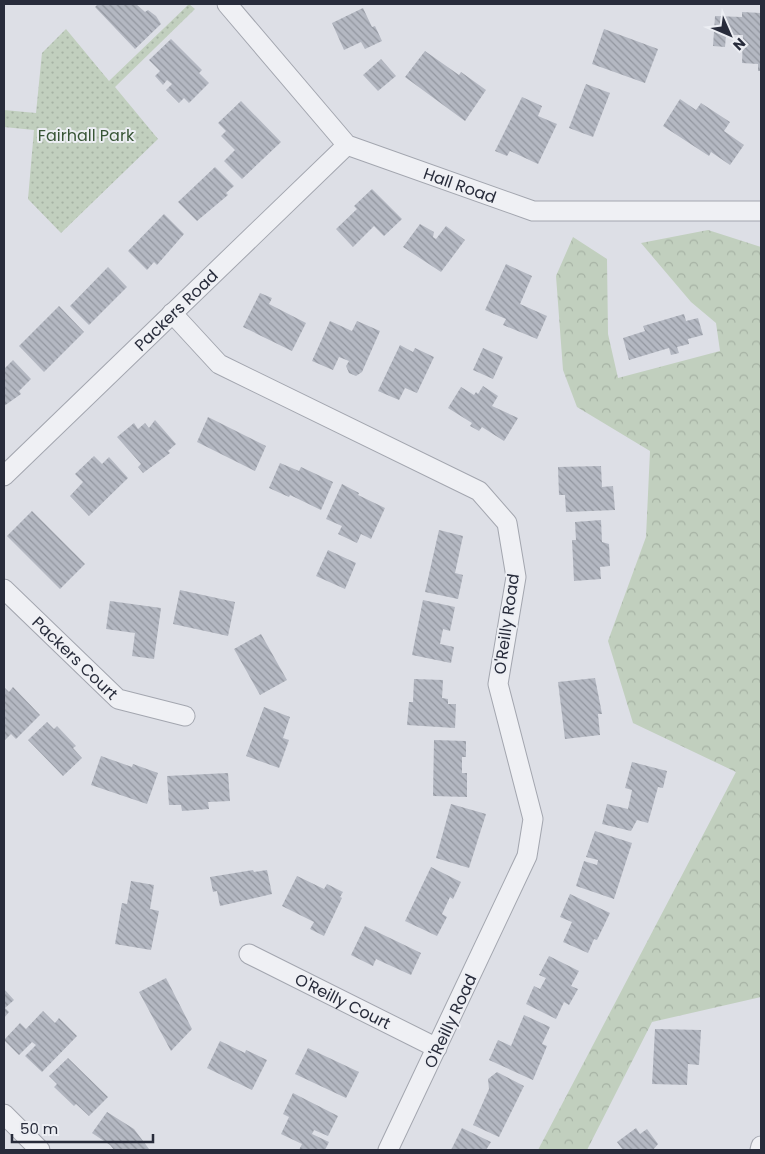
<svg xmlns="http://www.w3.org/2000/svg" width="765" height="1154" viewBox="0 0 765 1154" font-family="Poppins,sans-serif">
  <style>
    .grass { fill: url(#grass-dots) }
    .forest { fill: url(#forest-crowns) }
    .building { fill: url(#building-back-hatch) }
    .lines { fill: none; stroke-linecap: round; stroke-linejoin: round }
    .minor-casing { stroke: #a3a6af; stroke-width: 21 }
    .minor { stroke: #eff0f4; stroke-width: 19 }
    .labels { text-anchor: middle; stroke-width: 4; stroke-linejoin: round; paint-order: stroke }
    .park-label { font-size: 16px; fill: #385536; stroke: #eceef3 }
    .street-label { font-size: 16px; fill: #282c3b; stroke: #eceef3 }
  </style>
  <defs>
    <pattern id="grass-dots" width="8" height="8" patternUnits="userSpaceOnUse" patternTransform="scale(1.25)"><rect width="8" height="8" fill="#c1cfbe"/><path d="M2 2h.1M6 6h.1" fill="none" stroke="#a6b2a4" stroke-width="1.8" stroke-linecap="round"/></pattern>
    <pattern id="forest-crowns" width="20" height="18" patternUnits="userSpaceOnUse" patternTransform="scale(1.25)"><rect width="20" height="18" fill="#c1cfbe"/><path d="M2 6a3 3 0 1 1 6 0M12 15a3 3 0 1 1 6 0" fill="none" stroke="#a6b2a4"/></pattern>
    <pattern id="building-back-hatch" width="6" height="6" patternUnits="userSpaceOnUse" patternTransform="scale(1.25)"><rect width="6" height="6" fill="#b4b8c2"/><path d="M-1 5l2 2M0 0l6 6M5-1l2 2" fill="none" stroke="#92969f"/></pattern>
  </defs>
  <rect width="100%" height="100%" fill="#dddfe6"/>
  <path class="grass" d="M189 4 195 9 115 87 158 139 61 233 28 199 34 130 4 127V110L36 113 42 53 66 29 109 81Z"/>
  <path class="forest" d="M708 230 761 247V997L652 1022 587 1150H538L736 772 633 723 608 641 646 537 650 451 577 407 563 370 556 276 573 237 607 259 608 334 618 378 720 351 716 323 691 302 641 243Z"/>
  <g class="building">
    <path d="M98 4H136L145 12 148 10 156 16 161 24 135 49 95 7Z"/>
    <path d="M363 8 372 27 375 26 382 41 365 49 361 42 344 50 332 23Z"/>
    <path d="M742 12 761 13V71H758V64L742 63 743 35H726L725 47 713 46 715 16 742 17Z"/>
    <path d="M604 29 658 49 645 83 592 64Z"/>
    <path d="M171 39 202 70 199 73 209 83 189 103 184 98 179 103 166 90 172 84 167 80 163 85 155 76 160 71 149 60Z"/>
    <path d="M425 51 459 75 461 72 486 90 465 121 405 77Z"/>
    <path d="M381 59 396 76 378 91 363 75Z"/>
    <path d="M586 84 610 93 593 137 569 128Z"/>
    <path d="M522 97 542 106 538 116 557 124 538 164 510 151 507 156 495 151Z"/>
    <path d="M680 99 696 110 701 103 730 122 724 131 744 145 730 165 711 152 709 156 663 126Z"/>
    <path d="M241 101 281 142 242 179 224 161 235 150 221 136 226 131 218 123Z"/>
    <path d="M215 167 234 186 226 193 228 195 197 221 178 202Z"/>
    <path d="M372 189 402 219 384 236 374 226 353 247 336 229 357 209 354 206Z"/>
    <path d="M164 214 184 234 157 265 154 262 147 270 128 251Z"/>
    <path d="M420 224 434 232 433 237 436 239 446 226 465 240 441 272 403 247Z"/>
    <path d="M506 264 532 276 520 304 547 316 537 339 503 325 506 319 485 310Z"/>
    <path d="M108 267 127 287 89 325 70 306Z"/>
    <path d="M260 293 272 298 269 304 306 323 292 351 243 327Z"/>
    <path d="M59 306 84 332 44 372 19 346Z"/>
    <path d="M684 314 686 321 698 318 703 335 688 339 689 344 677 347 679 353 671 355 669 348 629 360 623 338 645 331 643 326Z"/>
    <path d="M330 321 352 331 357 321 380 331 362 372 356 376 349 373 346 366 349 361 339 357 333 370 312 361Z"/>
    <path d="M400 345 413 352 415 348 434 357 417 393 405 388 399 400 378 391Z"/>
    <path d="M483 348 503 357 493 379 473 370Z"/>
    <path d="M13 360 31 379 19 391 21 394 4 406V369Z"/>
    <path d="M483 386 498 396 492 406 518 418 504 441 482 427 479 431 470 426 472 423 448 408 461 387 474 395 476 392 478 394Z"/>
    <path d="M208 417 266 446 255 471 197 442Z"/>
    <path d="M155 420 176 444 168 451 170 453 143 473 138 467 141 464 117 437 134 423 138 429 145 423 149 428Z"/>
    <path d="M94 456 102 464 109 457 128 478 89 516 70 496 83 482 75 474Z"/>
    <path d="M280 463 299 471 301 467 333 482 321 510 290 495 289 497 269 488Z"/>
    <path d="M601 466 602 487 613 486 615 510 566 512 565 495H559L558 467Z"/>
    <path d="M342 484 359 493 358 495 385 508 371 539 361 534 357 543 338 534 342 526 326 519Z"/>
    <path d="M32 511 85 564 60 589 7 536Z"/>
    <path d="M601 520 602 542 609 544 610 566 600 567 601 579 574 581 572 540H576L575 522Z"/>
    <path d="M439 530 463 536 455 573 463 575 458 599 425 592Z"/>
    <path d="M328 550 356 563 345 589 316 576Z"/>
    <path d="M180 590 235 602 228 636 173 624Z"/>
    <path d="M423 600 455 607 450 631 443 629 440 644 454 647 451 663 412 655Z"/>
    <path d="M110 601 161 608 154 659 132 656 135 633 106 629Z"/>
    <path d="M261 634 287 680 260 695 234 649Z"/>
    <path d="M595 678 602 714H598L600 735 565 739 558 682Z"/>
    <path d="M414 679 443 680 442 698 448 699V704H456L455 728 407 725 409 702H413Z"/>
    <path d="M4 687 9 692 13 687 40 715 16 739 11 734 4 741Z"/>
    <path d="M264 707 290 717 283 738 289 740 279 768 246 756Z"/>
    <path d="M47 722 54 729 57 726 76 746 73 748 82 758 63 776 28 740Z"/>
    <path d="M434 740 466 741V757H462V773H467V797L433 796Z"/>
    <path d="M101 756 132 767 133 764 158 773 147 804 91 785Z"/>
    <path d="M632 762 667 771 663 788 658 787 648 823 637 820 631 831 602 824 607 804 628 809 632 790 625 788Z"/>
    <path d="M228 773 230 801 208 802 209 809 182 811 181 805H169L167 776Z"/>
    <path d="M451 804 486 814 469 868 436 858Z"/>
    <path d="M595 831 632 843 614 899 576 886 584 861 597 865 598 860 586 857Z"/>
    <path d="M431 867 461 882 453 899 450 897 442 914 447 917 437 936 405 921Z"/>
    <path d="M253 870 254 872 267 870 272 894 220 906 217 891 213 892 210 877Z"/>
    <path d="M297 876 324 889 327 884 343 892 340 897 342 898 324 936 310 929 314 922 282 906Z"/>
    <path d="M131 881 154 885 150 909 159 911 151 950 115 944 122 903 127 904Z"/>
    <path d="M570 894 610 913 597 940 594 939 588 953 563 942 572 922 560 917Z"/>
    <path d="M365 926 421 953 411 975 376 959 373 966 351 955Z"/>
    <path d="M549 956 579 971 571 986 578 989 569 1005 564 1002 556 1019 526 1004 534 986 540 989 546 978 539 975Z"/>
    <path d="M166 978 192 1029 171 1051 139 992Z"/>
    <path d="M4 989 14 1000 5 1008 9 1012 4 1018Z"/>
    <path d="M43 1011 55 1023 59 1018 77 1036 42 1072 25 1056 36 1045 32 1042 19 1055 4 1040 20 1023 26 1029Z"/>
    <path d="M524 1015 550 1027 542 1044 547 1046 533 1080 489 1060 498 1040 511 1046Z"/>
    <path d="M655 1029 701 1030 699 1065 688 1064 687 1085 652 1084Z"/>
    <path d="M220 1041 245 1053 246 1050 267 1060 252 1090 207 1068Z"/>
    <path d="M308 1048 359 1072 346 1098 295 1074Z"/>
    <path d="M68 1058 108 1097 89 1116 76 1104 74 1106 54 1087 57 1084 49 1076Z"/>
    <path d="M497 1072 524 1086 499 1137 473 1125 489 1089 488 1079Z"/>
    <path d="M293 1093 338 1116 328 1136 314 1130 312 1134 329 1142 325 1150H299L302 1144 281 1134 289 1117 283 1114Z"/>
    <path d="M107 1112 134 1129 149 1149 114 1150 110 1145 92 1133Z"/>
    <path d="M462 1128 491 1142 486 1150H451Z"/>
    <path d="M636 1128 640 1134 647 1129 658 1144 653 1150H623L617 1142Z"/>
  </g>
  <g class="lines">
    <g class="minor-casing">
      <g id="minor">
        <path id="s1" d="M227 4 347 145 533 211H761"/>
        <path d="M172 313 219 364 479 491 507 523 516 577 498 684 533 819 527 856 388 1150"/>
        <path id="s2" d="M4 476 347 145"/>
        <path id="s3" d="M4 589 118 699 185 716"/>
        <path id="s4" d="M249 954 437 1048"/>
        <path d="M4 1114 40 1150"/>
        <path d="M760 1150 761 1146"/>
      </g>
    </g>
    <use href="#minor" class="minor"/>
  </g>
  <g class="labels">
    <g class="park-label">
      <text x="86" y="141">Fairhall Park</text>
    </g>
    <g class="street-label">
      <text dy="6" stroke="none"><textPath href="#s1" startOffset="305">Hall Road</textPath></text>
      <text dy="6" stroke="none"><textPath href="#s2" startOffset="239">Packers Road</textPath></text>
      <text transform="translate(506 624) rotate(-82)" y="6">O'Reilly Road</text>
      <text dy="6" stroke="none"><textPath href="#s3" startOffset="99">Packers Court</textPath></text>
      <text dy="6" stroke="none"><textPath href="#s4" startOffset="105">O'Reilly Court</textPath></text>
      <text transform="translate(450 1021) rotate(-65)" y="6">O'Reilly Road</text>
    </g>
  </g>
  <rect width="765" height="1154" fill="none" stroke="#282c3b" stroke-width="10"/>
  <g transform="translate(730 35) rotate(135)" stroke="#eceef3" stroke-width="4" paint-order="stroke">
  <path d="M0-4L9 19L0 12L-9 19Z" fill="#282c3b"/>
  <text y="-8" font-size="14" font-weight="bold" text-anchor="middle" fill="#282c3b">N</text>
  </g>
  <path d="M12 1134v8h141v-8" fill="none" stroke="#282c3b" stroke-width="2.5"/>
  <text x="20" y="1134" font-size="15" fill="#282c3b" stroke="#eceef3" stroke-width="4" paint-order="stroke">50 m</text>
</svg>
